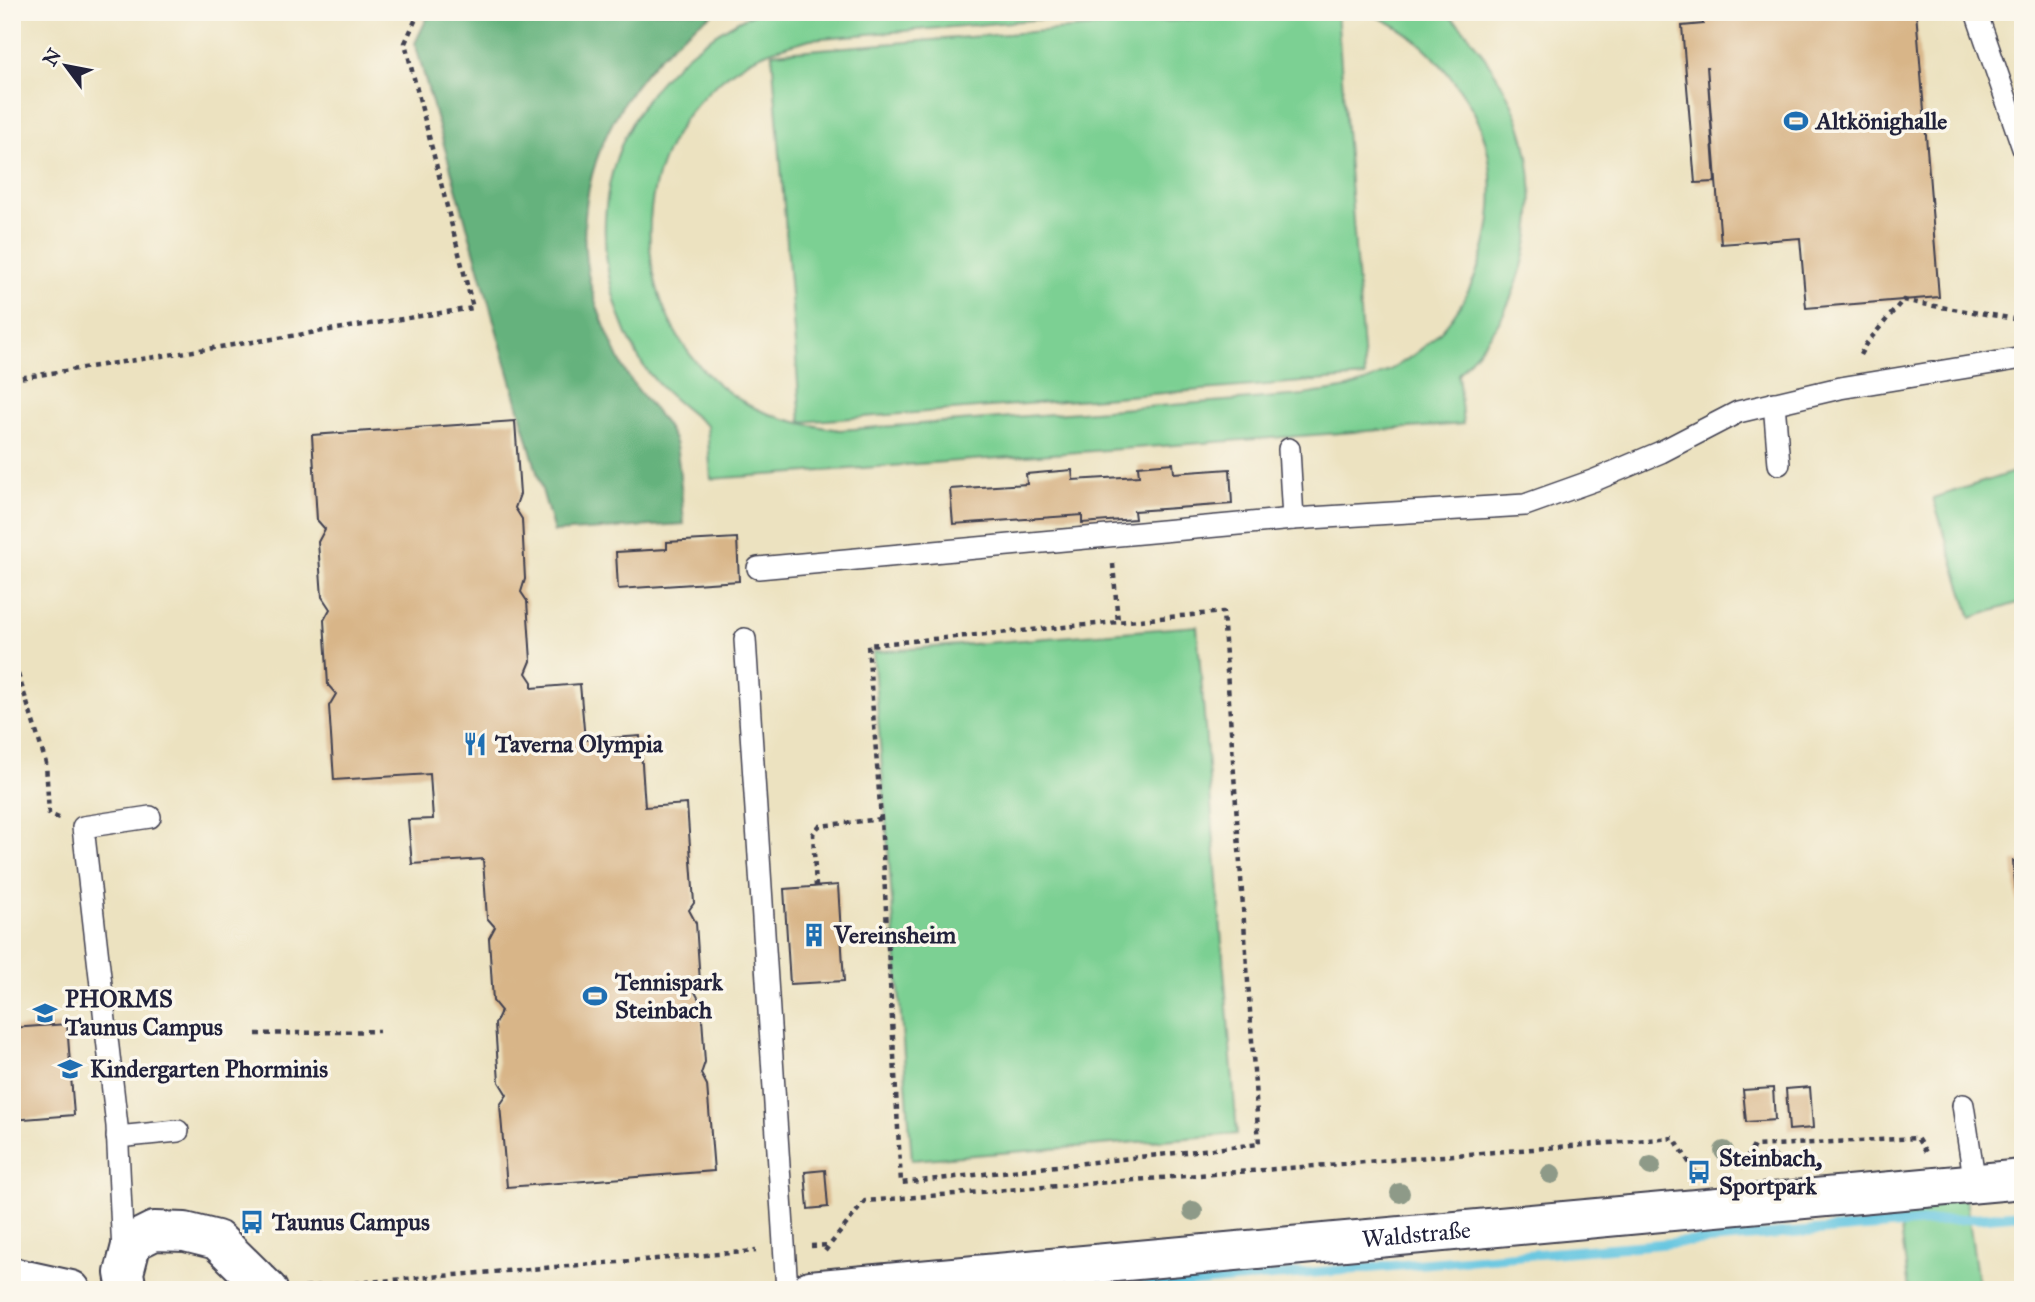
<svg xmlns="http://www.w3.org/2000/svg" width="2035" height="1302" font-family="'IM FELL Great Primer',serif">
  <rect width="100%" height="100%" fill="#fbf7ec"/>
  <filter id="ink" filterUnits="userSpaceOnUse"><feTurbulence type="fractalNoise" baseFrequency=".0143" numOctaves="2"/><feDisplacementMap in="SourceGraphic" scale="14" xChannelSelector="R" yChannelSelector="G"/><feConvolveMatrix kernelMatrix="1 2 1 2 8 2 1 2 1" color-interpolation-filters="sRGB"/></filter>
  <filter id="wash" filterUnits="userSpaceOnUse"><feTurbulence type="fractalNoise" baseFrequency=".00686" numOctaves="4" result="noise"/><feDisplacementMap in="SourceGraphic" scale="28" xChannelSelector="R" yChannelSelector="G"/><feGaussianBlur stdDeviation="1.57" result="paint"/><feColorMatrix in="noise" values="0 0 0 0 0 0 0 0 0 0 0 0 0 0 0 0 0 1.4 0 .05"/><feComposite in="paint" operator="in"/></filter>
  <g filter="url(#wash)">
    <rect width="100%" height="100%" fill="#ece2c0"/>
    <g fill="#7cd093" stroke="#4f7967" stroke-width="2">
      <path d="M759,12h368l-317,27c-15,5 -31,8 -45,14 -29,12 -56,35 -75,59 -6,6 -10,15 -14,22 -54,92 -23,219 73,271 28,15 59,20 91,25l464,-35c15,-3 32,-4 47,-8 29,-9 59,-27 82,-48 56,-52 76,-156 42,-225 -12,-23 -27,-42 -44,-60 -18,-18 -42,-34 -67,-42 22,0 55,-4 75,0 18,3 39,35 48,49 57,79 58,178 11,263 -11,18 -27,34 -40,50l5,50 -752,55 -4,-53c-25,-20 -54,-41 -70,-71 -58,-109 -38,-234 62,-309 18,-13 39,-27 60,-34z"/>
      <path d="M1278,12h59l28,365 -564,45 -29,-369z"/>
      <path d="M2023,469v132l-52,17 -38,-120z"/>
      <path d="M1197,626l40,508 -325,26 -39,-508z"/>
      <path d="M1966,1199l13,91h-70l-11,-84z"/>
    </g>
    <path fill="#65b27d" stroke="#446a5c" stroke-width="2" d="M430,12h286c-84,51 -142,148 -130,249 4,34 20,70 34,100 12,29 41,50 54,79 6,13 8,66 10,84l-130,8 -139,-489z"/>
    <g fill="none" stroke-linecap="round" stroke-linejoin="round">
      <path stroke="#62c5e0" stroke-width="10" d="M1101,1290l922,-76"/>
    </g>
    <g id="blocks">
      <g fill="#d8b588">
        <path d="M1702,12h214l23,285 -133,11 -6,-70 -79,6 -14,-178 8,116 -20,1 -13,-157 21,-2z"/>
        <path d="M515,421l5,73 -5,14 7,11 3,60 -4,13 6,9 4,60 -5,12 6,9v6l48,-4 5,56 55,-4 5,71 42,-3 7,99 -5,7 7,13 4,59 -5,10 6,11 4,59 -4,12 6,11 7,86 -207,16 -7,-82 7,-10 -8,-13 -4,-58 6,-13 -8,-10 -4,-63 6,-11 -8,-9 -4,-59 -71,5 -4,-44 25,-1 -3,-45 -96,6 -5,-74 7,-12 -8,-9 -4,-65 6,-11 -8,-12 -4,-55 7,-13 -8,-9 -5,-85z"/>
        <path d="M1173,463l1,10 56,-4 2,35 -98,7 1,8 -53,4v-8l-129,9 -3,-35 77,-5 -1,-10 46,-4 1,10 66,-4 -1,-10z"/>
        <path d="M737,538l2,43 -121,8 -2,-37 51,-3v-7z"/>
        <path d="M2023,860v85h-2l-8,-84z"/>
        <path d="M838,885l6,96 -54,3 -6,-95z"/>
        <path d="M67,1024l7,91 -62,5v-92z"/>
        <path d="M1810,1087l3,41 -24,2 -3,-41z"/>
        <path d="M1773,1088l2,32 -29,2 -3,-32z"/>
        <path d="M825,1170l3,37 -20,2 -3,-37z"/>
      </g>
    </g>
  </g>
  <g filter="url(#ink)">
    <use href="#blocks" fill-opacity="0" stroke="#403f4f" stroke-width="2"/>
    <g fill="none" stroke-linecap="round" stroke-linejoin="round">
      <g stroke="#403f4f" stroke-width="24">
        <g id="service">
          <path d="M1976,12l47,136"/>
          <path d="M1774,403l5,61"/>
          <path d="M1289,449l4,70"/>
          <path d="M758,568l535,-49 232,-14 70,-25 66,-28 77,-40 102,-24 183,-30"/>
          <path d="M745,639l42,651"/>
          <path d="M1963,1105l12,79"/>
          <path d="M117,1137l61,-6"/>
          <path d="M123,1253l-6,-127 -34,-299 67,-10"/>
        </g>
      </g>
      <g stroke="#403f4f" stroke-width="42">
        <g id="minor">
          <path d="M12,1277l59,13"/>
          <path d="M127,1290l-3,-17 8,-31 22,-11 31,1 32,8 51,50"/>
          <path id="s1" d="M810,1290l1213,-111"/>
        </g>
      </g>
      <g stroke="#403f4f" stroke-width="4.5" stroke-dasharray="5 5" stroke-linecap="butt">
        <path d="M1860,355l6,-11 37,-44c40,9 80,12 120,21"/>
        <path d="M12,379l461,-71 -68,-265 14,-31"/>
        <path d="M1113,564l5,58 -250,23 13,174 20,364 358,-39 -36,-532 -105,10"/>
        <path d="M12,655l34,108 3,51 10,4"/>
        <path d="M816,887l-3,-53 6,-8 62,-7"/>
        <path d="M256,1034l123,-3"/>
        <path d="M70,1069l13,-2"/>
        <path d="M1741,1168l13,-22 163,-8 9,14"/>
        <path d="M811,1246l19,-1"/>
        <path d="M825,1251l40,-50 809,-63 21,34"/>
        <path d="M305,1287l451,-36"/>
      </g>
      <use href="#service" stroke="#fff" stroke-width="21"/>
      <use href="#minor" stroke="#fff" stroke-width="38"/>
    </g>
    <g fill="#8e9a88">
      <circle cx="1724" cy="1151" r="10"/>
      <circle cx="1770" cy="1162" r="10"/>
      <circle cx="1651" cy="1166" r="10"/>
      <circle cx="1551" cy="1174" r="10"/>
      <circle cx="1400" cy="1193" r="10"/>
      <circle cx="1193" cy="1211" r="10"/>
    </g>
  </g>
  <defs>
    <g id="stadium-bare" transform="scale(1.89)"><path d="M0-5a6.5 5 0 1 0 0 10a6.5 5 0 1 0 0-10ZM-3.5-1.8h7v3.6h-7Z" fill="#1f6fb2" stroke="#fbf7ec" stroke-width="2.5" paint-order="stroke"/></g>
    <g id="restaurant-bare" transform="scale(1.89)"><path d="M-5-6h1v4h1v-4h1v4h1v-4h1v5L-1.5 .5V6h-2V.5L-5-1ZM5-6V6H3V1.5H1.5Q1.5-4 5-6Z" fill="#1f6fb2" stroke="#fbf7ec" stroke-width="2.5" paint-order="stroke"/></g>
    <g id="building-bare" transform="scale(1.89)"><path d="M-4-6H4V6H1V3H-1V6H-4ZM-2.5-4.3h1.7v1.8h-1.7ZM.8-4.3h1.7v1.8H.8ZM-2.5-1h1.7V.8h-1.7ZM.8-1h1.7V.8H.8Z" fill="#1f6fb2" stroke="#fbf7ec" stroke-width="2.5" paint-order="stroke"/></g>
    <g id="school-bare" transform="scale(1.89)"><path d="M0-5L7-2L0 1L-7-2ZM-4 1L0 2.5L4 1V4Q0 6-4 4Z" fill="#1f6fb2" stroke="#fbf7ec" stroke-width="2.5" paint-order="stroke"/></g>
    <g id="bus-bare" transform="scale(1.89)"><path d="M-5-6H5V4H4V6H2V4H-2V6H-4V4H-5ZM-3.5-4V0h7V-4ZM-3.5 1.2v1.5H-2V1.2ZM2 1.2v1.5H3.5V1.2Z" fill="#1f6fb2" stroke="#fbf7ec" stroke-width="2.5" paint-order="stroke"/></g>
  </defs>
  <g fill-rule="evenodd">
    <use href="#stadium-bare" x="1796" y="121"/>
    <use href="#restaurant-bare" x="475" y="744"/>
    <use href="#building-bare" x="814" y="935"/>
    <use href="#stadium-bare" x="595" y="996"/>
    <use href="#school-bare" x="45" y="1013"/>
    <use href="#school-bare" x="70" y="1069"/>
    <use href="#bus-bare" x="1699" y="1172"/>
    <use href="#bus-bare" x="252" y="1222"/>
  </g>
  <g text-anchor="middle" stroke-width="7" stroke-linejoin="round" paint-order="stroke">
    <g font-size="24" font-weight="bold" fill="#22223b" stroke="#fbf7ec" text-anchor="start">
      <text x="1816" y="129">Altkönighalle</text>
      <text x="495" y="752">Taverna Olympia</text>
      <text x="834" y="943">Vereinsheim</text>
      <text x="615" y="990">Tennispark<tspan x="615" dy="28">Steinbach</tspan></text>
      <text x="65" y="1007">PHORMS<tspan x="65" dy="28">Taunus Campus</tspan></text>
      <text x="90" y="1077">Kindergarten Phorminis</text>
      <text x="1719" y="1166">Steinbach,<tspan x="1719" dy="28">Sportpark</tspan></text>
      <text x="272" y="1230">Taunus Campus</text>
    </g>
    <g font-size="24" fill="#22223b" stroke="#fbf7ec">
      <text dy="8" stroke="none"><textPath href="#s1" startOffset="609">Waldstraße</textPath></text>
    </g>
  </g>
  <rect width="2035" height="1302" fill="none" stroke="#fbf7ec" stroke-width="42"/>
  <g transform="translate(66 66) rotate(302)" stroke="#fbf7ec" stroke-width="5" paint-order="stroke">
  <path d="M0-5L12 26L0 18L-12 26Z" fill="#22223b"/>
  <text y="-10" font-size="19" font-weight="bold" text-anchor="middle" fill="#22223b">N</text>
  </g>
</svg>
